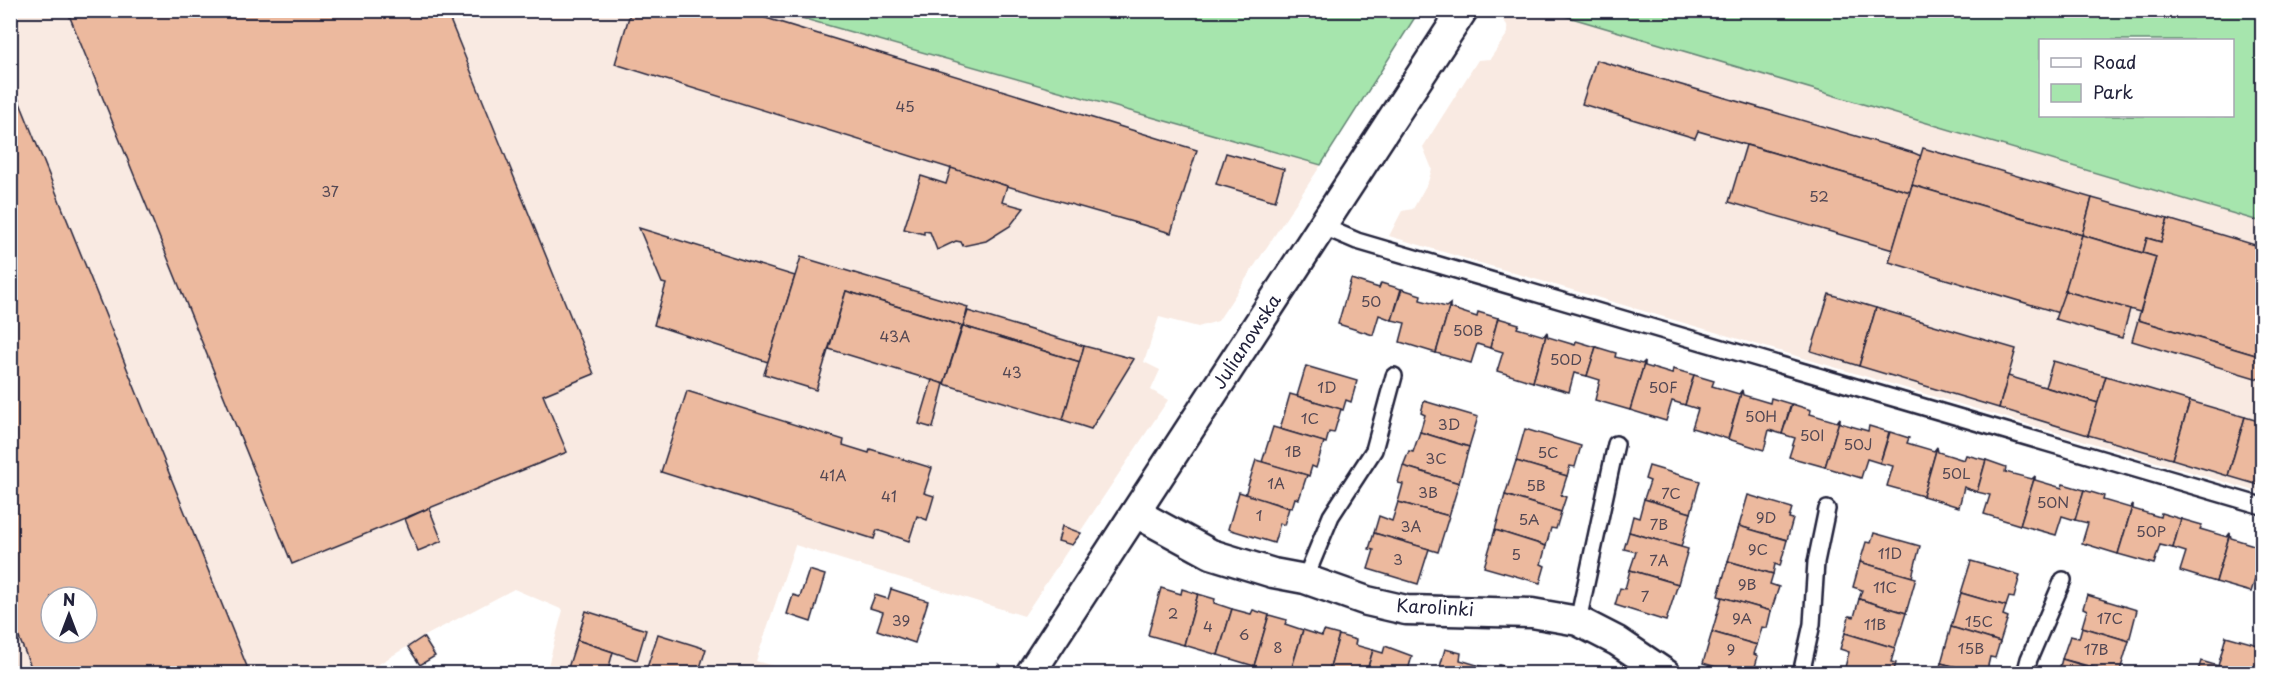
<svg xmlns="http://www.w3.org/2000/svg" width="2273" height="684" font-family="'Playpen Sans',sans-serif">
  <rect width="100%" height="100%" fill="#fff"/>
  <filter id="ink" filterUnits="userSpaceOnUse"><feTurbulence type="fractalNoise" baseFrequency=".0167" numOctaves="2"/><feDisplacementMap in="SourceGraphic" scale="12" xChannelSelector="R" yChannelSelector="G"/><feConvolveMatrix kernelMatrix="1 2 1 2 8 2 1 2 1" color-interpolation-filters="sRGB"/></filter>
  <g filter="url(#ink)">
    <g fill="#f9eae2" fill-rule="evenodd">
      <path d="M10,11h767l544,154 -103,156 -20,6 -39,-10 -15,45 16,8 -9,20 17,10 -144,216 -229,-71 -39,116 41,12h-251l17,-63 -49,-21 -91,48 -59,36h-353zM51,597h36v36h-36z"/>
      <path d="M1504,11h44l714,211v271l-873,-257 13,-25 11,-2 15,-27 4,-13 -9,-22 55,-87 12,-1 18,-26 -1,-8 -7,-9z"/>
    </g>
    <g fill="#a6e5ad" stroke="#648474" stroke-width="1.5" fill-rule="evenodd">
      <path d="M777,11h642l-98,154z"/>
      <path d="M1548,11h714v211zM2232,40v76h-192v-76z"/>
    </g>
    <g fill="#ecb99e" stroke="#22223b" stroke-width="1.5" fill-rule="evenodd">
      <path d="M67,10h379l148,364 -51,21 24,57 -275,112z"/>
      <path d="M631,10h109l457,140 -26,83 -164,-47 -392,-122z"/>
      <path d="M1596,60l318,93 7,3 -11,36 -212,-61 -3,7 -113,-34z"/>
      <path d="M10,78l240,596h-216l-24,-58zM51,597h36v36h-36z"/>
      <path d="M1746,145l164,47 -17,58 -164,-48z"/>
      <path d="M1923,148l169,50 -10,37 -170,-50z"/>
      <path d="M1226,153l58,16 -9,32 -59,-17z"/>
      <path d="M951,168l56,18 -5,16 22,6 -14,18 -24,15 -23,5 -2,-4 -5,-1 -19,9 -7,-18 -6,-1v3l-20,-5 17,-53 25,8z"/>
      <path d="M1912,185l170,50 -23,78 -170,-51z"/>
      <path d="M2092,198l76,21 -7,23 -14,-4 -4,15 -61,-18z"/>
      <path d="M2168,219l94,28v110l-124,-37 18,-63 -13,-4 4,-15 14,4z"/>
      <path d="M639,228l156,48 -27,86 -114,-37 12,-41 -4,-1z"/>
      <path d="M2082,235l74,22 -16,55 -75,-21z"/>
      <path d="M801,257l167,50 -5,19 -117,-35 -30,99 -52,-16z"/>
      <path d="M1351,279l28,9 2,-5 20,6 -9,31 -13,-5 -6,20 -35,-11z"/>
      <path d="M1402,289l19,6 -1,5 26,7 4,-3 -14,49 -36,-11 5,-19 -13,-3z"/>
      <path d="M846,291l116,35 -18,58 -115,-35z"/>
      <path d="M2065,291l65,18 -8,29 -67,-19z"/>
      <path d="M1829,294l47,14 -17,58 -48,-15z"/>
      <path d="M1450,304v4l27,9 1,-5 20,6 -8,30 -13,-4 -6,19 -35,-10z"/>
      <path d="M1876,308l140,41 -17,59 -140,-42z"/>
      <path d="M968,311l116,35 -4,16 -117,-36z"/>
      <path d="M1498,318l21,6 -2,4 27,8 3,-4 -14,50 -36,-11 6,-19 -13,-4z"/>
      <path d="M2138,320l124,37v23l-130,-39z"/>
      <path d="M963,326l117,36 -17,58 -119,-36z"/>
      <path d="M1547,332l1,5 27,8 1,-4 20,6 -9,29 -13,-3 -5,19 -36,-10z"/>
      <path d="M1084,346l50,13 -43,70 -28,-9z"/>
      <path d="M1596,347l20,6 -1,4 27,7 3,-3 -15,49 -35,-10 5,-20 -13,-4z"/>
      <path d="M1645,361v5l27,8 1,-5 21,6 -9,30 -13,-4 -6,20 -36,-11z"/>
      <path d="M2053,361l53,15 -8,27 -53,-16z"/>
      <path d="M1306,366l51,15 -6,21 -5,-2 -3,10 -46,-14z"/>
      <path d="M1694,375l20,6 -2,5 27,8 3,-4 -14,49 -36,-11 6,-19 -13,-4z"/>
      <path d="M2008,376l90,27 -10,32 -89,-27z"/>
      <path d="M2106,376l84,25 -18,58 -84,-24z"/>
      <path d="M932,380l12,4 -11,44 -14,-4z"/>
      <path d="M1742,390l1,5 27,8 1,-5 20,6 -9,30 -13,-4 -5,20 -36,-11z"/>
      <path d="M687,391l157,49 -1,5 26,8 1,-4 62,19 -8,25 10,3 -7,24 -10,-4 -8,25 -32,-11 -3,9 -213,-67z"/>
      <path d="M1290,394l51,15 -7,24 -5,-1 -3,11 -46,-14z"/>
      <path d="M1424,401l54,16 -9,30 -49,-15 5,-17 -4,-2z"/>
      <path d="M2190,401l55,16 -17,59 -56,-17z"/>
      <path d="M1792,404l19,6 -1,4 27,8 3,-4 -15,49 -36,-10 6,-19 -13,-4z"/>
      <path d="M2245,417l17,5v64l-34,-10z"/>
      <path d="M1840,418v5l28,8 1,-5 20,6 -9,31 -13,-4 -6,19 -36,-11z"/>
      <path d="M1273,427l51,15 -8,26 -4,-2 -3,10 -47,-14z"/>
      <path d="M1525,429l56,17 -6,21 -5,-1 -3,10 -51,-15z"/>
      <path d="M1420,432l49,15 -10,36 -56,-17 6,-15 4,1z"/>
      <path d="M1890,432l19,6 -2,5 27,8 3,-4 -14,49 -36,-10 6,-20 -13,-3z"/>
      <path d="M1937,447l1,5 26,8 2,-5 20,5 -9,32 -13,-5 -5,20 -36,-11z"/>
      <path d="M1256,460l51,15 -8,24 -4,-1 -3,10 -47,-13z"/>
      <path d="M1986,460l20,7 -1,5 27,7 3,-3 -15,49 -36,-11 6,-19 -13,-3z"/>
      <path d="M1516,461l51,15 -6,19 5,2 -5,15 -56,-17z"/>
      <path d="M1403,466l56,17 -10,33 -51,-14 5,-18 -5,-1z"/>
      <path d="M1649,466l51,15 -9,32 -47,-14 6,-18 -5,-2z"/>
      <path d="M2035,476v4l27,8 1,-4 21,6 -9,30 -13,-4 -6,19 -36,-10z"/>
      <path d="M2084,490l20,6 -1,4 27,8 3,-4 -15,50 -36,-11 6,-20 -13,-3z"/>
      <path d="M1239,492l50,16 -5,17 -4,-2 -6,20 -46,-14z"/>
      <path d="M1505,495l56,17 -5,17 -5,-1 -5,18 -51,-16z"/>
      <path d="M1748,495l44,13 -3,10 4,1 -6,21 -48,-14z"/>
      <path d="M1644,499l47,14 -10,34 -52,-15 4,-16 6,2z"/>
      <path d="M1398,502l51,14 -11,36 -64,-19 5,-17 13,5z"/>
      <path d="M2133,504v5l27,8 1,-4 20,6 -8,29 -13,-3 -6,19 -36,-10z"/>
      <path d="M429,508l13,33 -24,10 -13,-32z"/>
      <path d="M2181,519l21,6 -2,4 27,8 3,-4 -14,49 -36,-11 6,-19 -13,-4z"/>
      <path d="M1062,526l19,7 -9,12 -14,-4z"/>
      <path d="M1739,526l48,14 -7,26 -5,-2 -2,10 -45,-13z"/>
      <path d="M1495,530l51,16 -5,18 4,2 -5,17 -56,-16z"/>
      <path d="M1629,532l59,17 -10,35 -48,-14 6,-18 -12,-3z"/>
      <path d="M1374,533l55,16 -11,35 -50,-15 6,-19 -5,-1z"/>
      <path d="M1874,533l46,13 -8,31 -52,-15 6,-20 5,1z"/>
      <path d="M2230,533l1,5 26,8 2,-5 3,1v33l-5,-2 -6,19 -35,-10z"/>
      <path d="M1728,561l45,13 -3,10 9,3 -8,24 -53,-15z"/>
      <path d="M1971,561l49,14 -6,23 -5,-1 -3,9 -45,-13z"/>
      <path d="M1860,562l56,16 -10,35 -47,-14 3,-9 -9,-3z"/>
      <path d="M809,570l16,5 -14,47 -24,-8 6,-19 7,2z"/>
      <path d="M1630,570l48,14 -12,37 -51,-16 5,-17 5,1z"/>
      <path d="M1161,588l20,6 1,-5 16,5 -14,51 -36,-10z"/>
      <path d="M891,589l37,12 -13,42 -38,-13 6,-18 -13,-4 5,-13 13,4z"/>
      <path d="M1961,593l45,13 -3,9 5,2 -8,25 -49,-15z"/>
      <path d="M1198,594l17,5 -1,4 18,6 -14,46 -34,-10z"/>
      <path d="M2087,595l50,15 -8,31 -47,-14 5,-17 -4,-2z"/>
      <path d="M1722,597l49,14 -4,17 -5,-1 -5,18 -45,-13z"/>
      <path d="M1859,599l47,14 -11,35 -50,-15 4,-17 5,1z"/>
      <path d="M1232,609l19,5 2,-4 16,5 -15,51 -36,-11z"/>
      <path d="M586,611l60,19 -9,30 -60,-20z"/>
      <path d="M1269,615l18,5 -2,4 18,6 -13,44 -36,-8z"/>
      <path d="M1951,627l49,15 -5,16 -5,-1 -4,17 -45,-11z"/>
      <path d="M2082,627l47,14 -10,33 -57,-15 8,-23 9,2z"/>
      <path d="M1303,630l19,6 2,-5 15,4 -11,39h-38z"/>
      <path d="M1712,632l45,13 -3,9 4,2 -5,18h-15l-35,-11z"/>
      <path d="M1845,633l50,15 -4,14 5,1 -3,11h-40l-9,-3 5,-19 -9,-3z"/>
      <path d="M658,634l48,15 -8,25h-53z"/>
      <path d="M1339,635l17,5 -1,5 18,5 -7,24h-38z"/>
      <path d="M2226,636l36,10v28h-25l-19,-8z"/>
      <path d="M423,637l12,19 -15,9 -12,-18z"/>
      <path d="M577,640l36,12 -6,22h-41z"/>
      <path d="M1385,646l27,10 -5,18h-41l7,-24 10,3z"/>
      <path d="M1445,649l16,4 -1,7 17,5 -3,9h-36z"/>
      <path d="M2062,659l49,15h-53z"/>
      <path d="M2201,661l17,5 19,8h-40z"/>
      <path d="M1941,663l39,11h-42z"/>
      <path d="M1477,665l20,6 2,-6 15,4 -2,5h-38z"/>
    </g>
    <g fill="none" stroke-linecap="round" stroke-linejoin="round">
      <g stroke="#22223b" stroke-width="20">
        <g id="lane">
          <path d="M1322,226l35,15 905,265"/>
          <path d="M1305,579l26,-63 43,-66 20,-74"/>
          <path d="M1578,621l38,-177"/>
          <path d="M1801,674l11,-50 4,-62 11,-53"/>
          <path d="M2025,674l4,-15 34,-79"/>
        </g>
      </g>
      <g stroke="#22223b" stroke-width="33">
        <g id="street">
          <path d="M1136,513l75,41 62,19 32,6 62,22 39,9 126,3 46,8 39,20 49,33"/>
          <path d="M1030,674l433,-664"/>
        </g>
      </g>
      <path stroke="#22223b" stroke-width="4" stroke-dasharray="1.5 4.5" stroke-linecap="butt" d="M991,674l9,-10"/>
      <use href="#lane" stroke="#fff" stroke-width="15"/>
      <use href="#street" stroke="#fff" stroke-width="28"/>
    </g>
  </g>
  <g text-anchor="middle" stroke-width="5" stroke-linejoin="round" paint-order="stroke">
    <g font-size="15" fill="#544854">
      <text x="905" y="112">45</text>
      <text x="330" y="197">37</text>
      <text x="1819" y="202">52</text>
      <text x="1371" y="307">50</text>
      <text x="1468" y="336">50B</text>
      <text x="895" y="342">43A</text>
      <text x="1566" y="365">50D</text>
      <text x="1012" y="378">43</text>
      <text x="1327" y="393">1D</text>
      <text x="1663" y="393">50F</text>
      <text x="1761" y="422">50H</text>
      <text x="1310" y="424">1C</text>
      <text x="1449" y="430">3D</text>
      <text x="1812" y="441">50I</text>
      <text x="1858" y="450">50J</text>
      <text x="1293" y="457">1B</text>
      <text x="1548" y="458">5C</text>
      <text x="1436" y="464">3C</text>
      <text x="1956" y="479">50L</text>
      <text x="833" y="481">41A</text>
      <text x="1276" y="489">1A</text>
      <text x="1536" y="491">5B</text>
      <text x="1428" y="498">3B</text>
      <text x="1671" y="499">7C</text>
      <text x="889" y="502">41</text>
      <text x="2053" y="508">50N</text>
      <text x="1259" y="521">1</text>
      <text x="1766" y="523">9D</text>
      <text x="1529" y="525">5A</text>
      <text x="1659" y="530">7B</text>
      <text x="1411" y="532">3A</text>
      <text x="2151" y="537">50P</text>
      <text x="1758" y="555">9C</text>
      <text x="1890" y="559">11D</text>
      <text x="1516" y="560">5</text>
      <text x="1398" y="565">3</text>
      <text x="1659" y="566">7A</text>
      <text x="1747" y="590">9B</text>
      <text x="1885" y="593">11C</text>
      <text x="1645" y="602">7</text>
      <text x="1173" y="619">2</text>
      <text x="1742" y="624">9A</text>
      <text x="2110" y="624">17C</text>
      <text x="901" y="626">39</text>
      <text x="1979" y="627">15C</text>
      <text x="1875" y="630">11B</text>
      <text x="1208" y="632">4</text>
      <text x="1244" y="640">6</text>
      <text x="1278" y="653">8</text>
      <text x="1971" y="654">15B</text>
      <text x="1731" y="655">9</text>
      <text x="2096" y="655">17B</text>
    </g>
    <g font-size="18" fill="#22223b" stroke="#fff">
      <text transform="translate(1247 342) rotate(-57)" y="6">Julianowska</text>
      <text transform="translate(1435 608) rotate(3)" y="6">Karolinki</text>
    </g>
  </g>
  <rect width="2273" height="684" fill="none" stroke="#fff" stroke-width="36"/>
  <rect x="18" y="18" width="2237" height="648" fill="none" stroke="#22223b" stroke-width="2" filter="url(#ink)"/>
  <rect x="2039" y="39" width="195" height="78" fill="#ffffff" stroke="#a7a7b1" stroke-width="1.5"/>
  <rect x="2051" y="58" width="30" height="9" fill="#ffffff" stroke="#a7a7b1" stroke-width="1.5"/>
  <text x="2093" y="69" font-size="18" fill="#22223b">Road</text>
  <rect x="2051" y="84" width="30" height="18" fill="#a6e5ad" stroke="#a7a7b1" stroke-width="1.5"/>
  <text x="2093" y="99" font-size="18" fill="#22223b">Park</text>
  <g transform="translate(69 615)"><circle r="28" fill="#ffffff" stroke="#a7a7b1" stroke-width="1.5"/>
  <path d="M0-4.5L10 22L0 15L-10 22Z" fill="#22223b"/>
  <text y="-9" font-size="16" font-weight="bold" text-anchor="middle" fill="#22223b">N</text>
  </g>
</svg>
